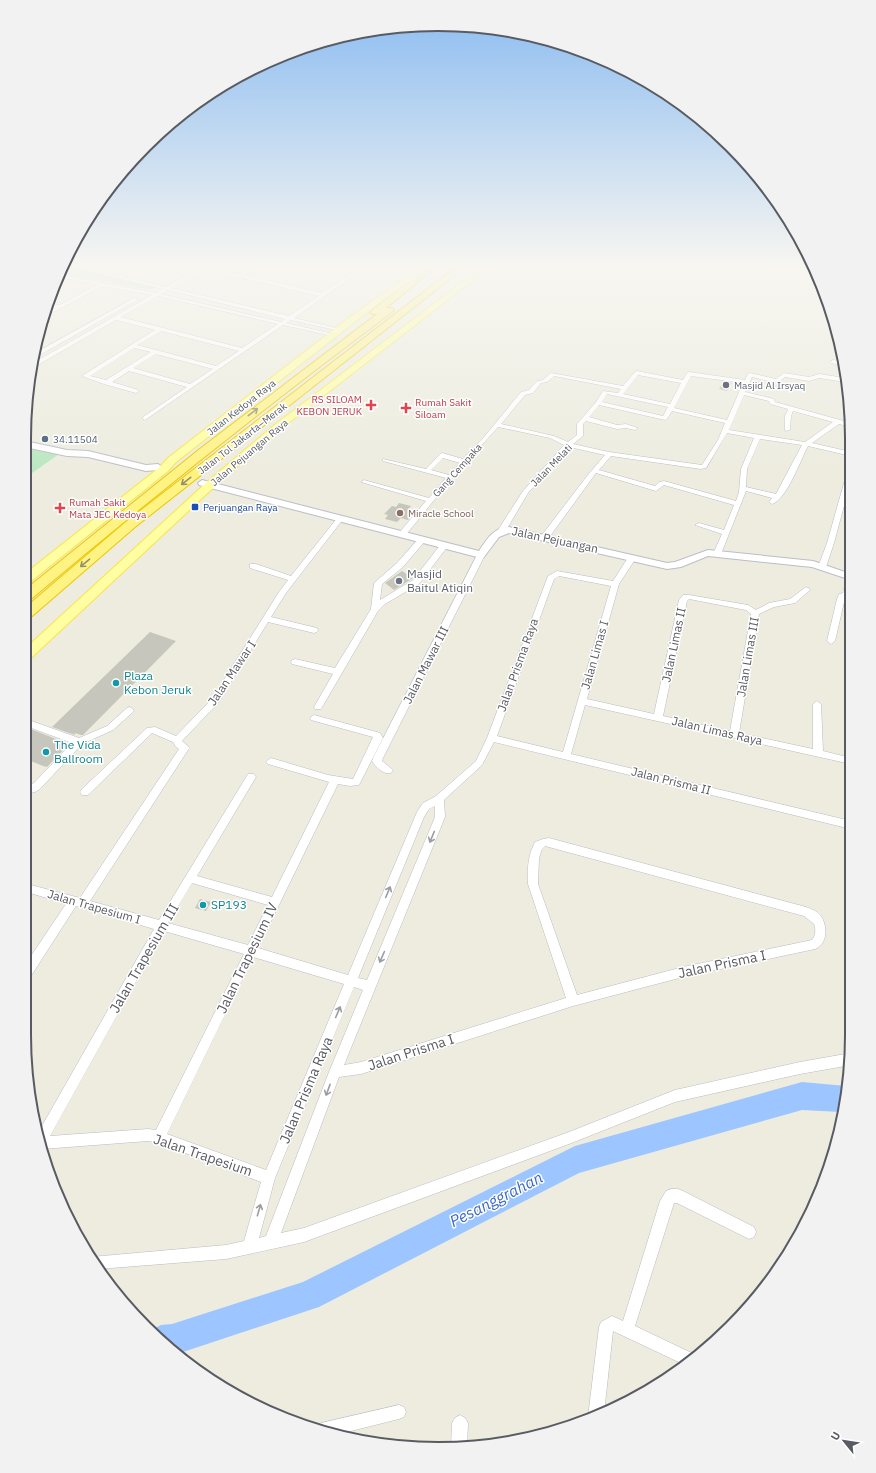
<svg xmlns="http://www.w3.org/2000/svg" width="876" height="1473" font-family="'IBM Plex Sans',sans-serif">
  <rect width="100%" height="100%" fill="#edecdf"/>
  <g fill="#b9e7c0">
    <path d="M65,267h12l81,19 -8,4 -88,-17z"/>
    <path d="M25,446l34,8 -34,24z"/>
  </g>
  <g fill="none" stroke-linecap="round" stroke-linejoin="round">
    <path fill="#9dc5ff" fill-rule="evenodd" d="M802,1082l44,4 -5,26 -39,-2 -223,63 -260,134 -142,47 -28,-23 12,-6 11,-1 131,-42 272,-136z"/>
  </g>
  <g fill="#c7c6bc">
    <path d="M723,382l9,1 -5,8 -8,-2z"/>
    <path d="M399,503l12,3 -3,4 7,2 -7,8 -7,-2 -4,4 -12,-3 3,-4 -4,-1 8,-8 4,1z"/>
    <path d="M402,571l11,7 -19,12 -9,-7z"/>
    <path d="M150,632l26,9 -93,94h-2l-6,-2v2l-23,-8z"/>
    <path d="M28,728l41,16 -22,23 -4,-1 -17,-7v-30z"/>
    <path d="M200,899l11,3 -5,9 -11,-3z"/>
  </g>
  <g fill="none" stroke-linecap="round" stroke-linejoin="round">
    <g stroke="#babcc2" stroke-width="1">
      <g id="street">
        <path d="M76,267h6l84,20 35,-20h7l31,7 11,-7h5l-11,8 78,18 39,-26h5l-72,51 46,11v2l-49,-11 -5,3 47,11v2l-50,-11 -138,95 -2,-1v-2l44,-30 -58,-16 -17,11 26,8 1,1 -3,2 -32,-9 -22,-8 73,-46 -39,-10 -82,47 1,-5 117,-67 -49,-9 -59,31v-3l11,-6 -9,-2 1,-3 13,2 37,-20 -37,-8 1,-2 95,18 6,-4 -86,-21zM204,269l115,27 -30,20 -118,-28zM167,290l118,29 -4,3 -120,-28zM158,296l120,28 -36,24 -122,-31zM161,331l78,20 -23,15 -79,-21zM134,348l17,4 -45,28 -16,-4zM156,354l57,15 -23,15 -57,-16z"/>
        <path d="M278,267h7l35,8 -2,1 -38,-8z"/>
        <path d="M134,298l5,1 -103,58 1,-5z"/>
        <path d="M833,360l8,1 1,4 -11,-2 -1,-1z"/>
        <path d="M637,371l46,9 4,-7 2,-1 56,8 3,-6 2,-1 26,6 8,-6 25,4 10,-3 26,4v4l-26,-4 -10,3 -24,-4 -8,6 -25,-6 -7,15 29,7 1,3 76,21v4l-12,-3 -27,19 39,9v4l-43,-10c-8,15 -21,53 -36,58l-3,-2 3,-4 -26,-7 -25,63 -4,2 -4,-2 9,-20 -27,-9 4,-2 25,7 10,-25 -70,-20 -8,6 -60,-18 -48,66h-6v-4l45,-59 18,-21 -36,-8 -41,46 -23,39h-6l-1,-2 25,-39 41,-46 -14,-7 -52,-11 -46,51 -47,58h-6l-1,-2 28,-33 -65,-19 3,-2 65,18 17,-20 -63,-17v-2l43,10 14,-15 2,-1 21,6 21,-22 37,-45 8,-2 8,-9 6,-1 8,-7 72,13 12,-14zM638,375l43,8 -11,21 -47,-10zM554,376l67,13 -3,4 -15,-2 -7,11 -19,22v11l-9,7 -14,-6 -53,-12 24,-29 8,-2 8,-10 6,-1zM691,376l52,7 -16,37 -53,-12zM607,394l61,13 -5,9 -61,-14zM744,395l25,6 1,3 18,5 -3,7v15l5,-1 1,-14 2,-5 40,11 -28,20 -76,-12zM599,405l66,15 2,-1 5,-8 53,12 -7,17 -16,25 -93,-13 -36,-8 10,-8v-12l3,-3 31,8 9,-1 9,2 3,-2 -12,-4 -9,1 -28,-8zM727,433l27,5 -13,31 -2,23 -3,9 -72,-20 -5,1 -4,4 -56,-16 12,-14 90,13 5,-1zM760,439l42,6 -26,49 -30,-7 1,-18zM443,458l17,5 -11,12 -18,-5z"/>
        <path d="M851,469v11l-17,63 -8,24 -1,2h-6l-1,-2 9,-24 17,-60 4,-12z"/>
        <path d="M340,516l4,2 -58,75 -15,24 46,11 1,2 -1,2 -3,1 -46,-11 -50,81 -36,38 8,7 -2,2 -98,151 69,19 89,-146h6l2,3 -59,99 75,21 57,-115 -61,-18 -2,-2 2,-2 3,-2 57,17 25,4 20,-42 -62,-17 -1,-2 4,-3 63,17 3,1 3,5 -24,47 -9,1 -12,-2 -80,164 90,27 69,-163 6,-9 13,-7 40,-35 11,-23 61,-162 9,-5 56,10 16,-25h3l4,2 -17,26 -32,115 67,15 25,-114 4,-5h6l59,10 8,5 13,-7 21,-4 16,-12 4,2 -1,2 -14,12 -21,4 -15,7 -20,119 74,16v-45l4,-3 4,3 2,47 28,7v6l-266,-59 -14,49 280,67v8l-357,-87 -12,23 -38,35 1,17 -101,248 17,-3 205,-64 -38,-114c-1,-14 0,-29 7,-42l8,-3 6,-1 257,69c5,2 11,4 14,8 8,10 8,29 -5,34l-132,28 -110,29 -212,68 -22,3 -58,156 23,-5 265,-96 106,-42 125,-28 51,-9v12l-51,9 -125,28 -106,42 -265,98 -78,17 -128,10 -7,-12 135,-12 18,-4 17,-59 -102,-39 -11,-2 -106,8 -4,-16 116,-204 -78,-23 -45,70 -4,1v-15l39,-58 -39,-12v-8l53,14 99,-149 -3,-2 -3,-5 -21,-9 -64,62h-6l-2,-3 2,-3 65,-61 8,-1 21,9 36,-37 67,-107 9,-12 -38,-12v-4h6l35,12 47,-59zM559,576l52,10 -48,166 -66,-16 57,-157zM689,599l57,11 5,4 -21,117 -67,-15 24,-115zM435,806v11l-68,163 -9,-2 66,-161 5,-8zM545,846l259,70 10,8c2,5 2,11 -2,16l-129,27 -106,28 -39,-111 1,-26 3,-9zM192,883l76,22 -20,40 -80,-22zM164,931l80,23 -88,176 -8,-1 -98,7zM253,957l91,27 -78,186 -99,-36zM354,987l9,3 -34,82 -63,164 -7,2 16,-60z"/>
        <path d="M419,538h3l4,2 -23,27 -21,17 -2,16 33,-20 28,-36h6l1,2 -29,38 -34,20 -7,7 -57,98h-6l-1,-2 19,-33 -41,-10 -1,-2 1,-2 3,-1 40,9 36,-59 3,-26 23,-20z"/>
        <path d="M478,553h6l1,2 -102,203 -1,3 11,9 -2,3c-8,2 -15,-6 -19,-12l1,-3z"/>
        <path d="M847,574h4v21l-6,3 -10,43 -4,3 -4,-3 10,-42 2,-5 4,-1z"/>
        <path d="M130,707l4,3 -1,2 -20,18 -31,14 -42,45 -5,3 -9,2v-8l8,-3 38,-40 -46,-17v-7l53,19 28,-12 20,-18z"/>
        <path d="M671,1189h7l5,2 71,36 2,5 -2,5 -5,2 -72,-36h-3l-39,123 63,30 -11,10 -74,-35 -9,82 -15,6 -1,-2 11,-90 2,-5 11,-6 11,5 37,-120 6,-10z"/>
        <path d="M399,1405l5,2 2,5 -2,5 -5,2 -64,16 -21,-6 2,-3 5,-3z"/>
        <path d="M460,1415l5,3 3,5 -1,24 -16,1 1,-25 3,-5z"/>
      </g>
    </g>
    <g stroke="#bcbec7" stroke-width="2">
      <g id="secondary">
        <path d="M25,441l42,9 21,1 58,14 12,-1 4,3 -4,3 -12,1 -58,-14 -21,-1 -42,-9z"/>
        <path d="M202,480l277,71c8,-12 14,-23 30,-24l158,36 8,-1 33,-12 105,11 38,13v6l-39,-13 -104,-11 -27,11 -14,2 -158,-36 -10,4 -15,20 -3,1 -282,-73 -1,-2z"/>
      </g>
    </g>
    <g stroke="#fae44b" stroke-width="2">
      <g id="primary">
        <path d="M420,267h8l-76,57 -176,138 -8,9 -138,111 -4,1v-10l134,-106 8,-9 178,-138z"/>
        <path d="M482,267h8l-212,164 -64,56 -183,171 -5,1v-11l180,-165 66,-56z"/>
      </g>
    </g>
    <g stroke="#ecc700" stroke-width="2">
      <g id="highway">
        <path d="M427,267h9l-50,41h6l2,2 -2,2c-123,92 -243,188 -361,287l-5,1v-11l175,-141 176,-134h-5l-2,-2z"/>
        <path d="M456,267h9l-330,260 -104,90 -5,2v-12l101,-86z"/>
      </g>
    </g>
    <use href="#street" fill="#fff" fill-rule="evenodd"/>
    <use href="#secondary" fill="#fff" fill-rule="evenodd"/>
    <use href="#primary" fill="#fffea2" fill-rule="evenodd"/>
    <use href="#highway" fill="#fff384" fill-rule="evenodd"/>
  </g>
  <defs><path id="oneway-shaft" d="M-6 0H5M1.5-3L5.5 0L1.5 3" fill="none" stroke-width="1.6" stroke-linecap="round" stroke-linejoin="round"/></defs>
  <g stroke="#92906e">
    <use href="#oneway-shaft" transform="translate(253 412) rotate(-38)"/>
    <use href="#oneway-shaft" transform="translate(186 481) rotate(142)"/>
    <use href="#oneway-shaft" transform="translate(85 563) rotate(140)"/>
  </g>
  <g stroke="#9b9da1">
    <use href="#oneway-shaft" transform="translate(432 837) rotate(112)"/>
    <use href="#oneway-shaft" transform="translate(388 892) rotate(-67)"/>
    <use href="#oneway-shaft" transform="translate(382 957) rotate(114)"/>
    <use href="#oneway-shaft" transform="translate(338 1012) rotate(-67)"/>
    <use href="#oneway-shaft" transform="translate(328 1090) rotate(110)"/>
    <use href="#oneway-shaft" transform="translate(259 1210) rotate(-74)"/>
  </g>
  <linearGradient id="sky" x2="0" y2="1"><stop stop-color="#8abbf1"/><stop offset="0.56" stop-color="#f7f6f1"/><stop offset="1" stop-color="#f7f6f1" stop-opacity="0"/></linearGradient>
  <rect width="876" height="473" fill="url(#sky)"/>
  <g fill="#6b7280" stroke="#fff" stroke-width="1.5">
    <circle cx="726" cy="385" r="4"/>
    <circle cx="399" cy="581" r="4"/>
  </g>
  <g fill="#e0444e" stroke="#fff" stroke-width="1.5">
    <path d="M369 399h4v4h4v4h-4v4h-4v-4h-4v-4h4z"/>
    <path d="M404 402h4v4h4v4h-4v4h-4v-4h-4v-4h4z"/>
    <path d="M58 502h4v4h4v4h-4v4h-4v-4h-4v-4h4z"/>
  </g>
  <circle fill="#5c6f8a" stroke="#fff" stroke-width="1.5" cx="45" cy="439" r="4"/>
  <rect fill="#1a4fb4" stroke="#fff" stroke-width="1.5" x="191" y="503" width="8" height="8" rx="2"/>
  <circle fill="#8d6e63" stroke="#fff" stroke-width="1.5" cx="400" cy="513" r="4"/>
  <g fill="#0f9aa8" stroke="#fff" stroke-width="1.5">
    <circle cx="116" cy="683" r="4"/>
    <circle cx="46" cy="752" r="4"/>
    <circle cx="203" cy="905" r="4"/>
  </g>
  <g text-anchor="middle" stroke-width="3" stroke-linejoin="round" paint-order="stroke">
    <g font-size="10" fill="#5b616d" stroke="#fff" text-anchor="start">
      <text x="734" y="389">Masjid Al Irsyaq</text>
    </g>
    <g font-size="10" fill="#be3a42" stroke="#fff" text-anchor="start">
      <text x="362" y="403" text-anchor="end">RS SILOAM<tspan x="362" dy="12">KEBON JERUK</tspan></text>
      <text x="415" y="406">Rumah Sakit<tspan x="415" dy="12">Siloam</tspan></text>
      <text x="69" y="506">Rumah Sakit<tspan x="69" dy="12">Mata JEC Kedoya</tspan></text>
    </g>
    <g font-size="10" fill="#585b62" stroke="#fff">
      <text transform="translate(241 407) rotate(-38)" y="4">Jalan Kedoya Raya</text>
      <text transform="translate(242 438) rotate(-38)" y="4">Jalan Tol Jakarta–Merak</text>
      <text transform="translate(249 452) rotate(-40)" y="4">Jalan Pejuangan Raya</text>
      <text transform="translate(551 465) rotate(-46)" y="4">Jalan Melati</text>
      <text transform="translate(457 470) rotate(-48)" y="4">Gang Cempaka</text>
    </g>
    <g font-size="10" fill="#4e5e75" stroke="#fff" text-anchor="start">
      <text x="53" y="443">34.11504</text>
    </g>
    <g font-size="10" fill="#164399" stroke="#fff" text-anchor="start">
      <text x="203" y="511">Perjuangan Raya</text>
    </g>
    <g font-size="10" fill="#785e54" stroke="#fff" text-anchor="start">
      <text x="408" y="517">Miracle School</text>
    </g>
    <g font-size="12" fill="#585b62" stroke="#fff">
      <text transform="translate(555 540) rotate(12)" y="4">Jalan Pejuangan</text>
      <text transform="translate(674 645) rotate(-78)" y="4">Jalan Limas II</text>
      <text transform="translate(595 655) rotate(-74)" y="4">Jalan Limas I</text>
      <text transform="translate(748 657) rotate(-80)" y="4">Jalan Limas III</text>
      <text transform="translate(426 665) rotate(-63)" y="4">Jalan Mawar III</text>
      <text transform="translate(518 665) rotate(-70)" y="4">Jalan Prisma Raya</text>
      <text transform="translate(232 673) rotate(-56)" y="4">Jalan Mawar I</text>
      <text transform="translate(717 731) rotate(13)" y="4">Jalan Limas Raya</text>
      <text transform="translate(671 781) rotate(14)" y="4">Jalan Prisma II</text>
      <text transform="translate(94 907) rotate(16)" y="4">Jalan Trapesium I</text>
    </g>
    <g font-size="12" fill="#5b616d" stroke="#fff" text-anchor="start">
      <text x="407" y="578">Masjid<tspan x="407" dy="14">Baitul Atiqin</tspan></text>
    </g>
    <g font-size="12" fill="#0d838f" stroke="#fff" text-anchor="start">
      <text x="124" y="680">Plaza<tspan x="124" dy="14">Kebon Jeruk</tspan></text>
      <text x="54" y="749">The Vida<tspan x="54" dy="14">Ballroom</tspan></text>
      <text x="211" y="909">SP193</text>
    </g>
    <g font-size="14" fill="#585b62" stroke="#fff">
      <text transform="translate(144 958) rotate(-60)" y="5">Jalan Trapesium III</text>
      <text transform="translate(247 958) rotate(-64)" y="5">Jalan Trapesium IV</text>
      <text transform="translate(722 964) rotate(-12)" y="5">Jalan Prisma I</text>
      <text transform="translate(411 1052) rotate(-18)" y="5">Jalan Prisma I</text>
      <text transform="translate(306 1090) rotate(-67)" y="5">Jalan Prisma Raya</text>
      <text transform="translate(203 1155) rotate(19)" y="5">Jalan Trapesium</text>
    </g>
    <g font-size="16" font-style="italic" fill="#3968c9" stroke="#fff">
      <text transform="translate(496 1199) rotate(-27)" y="6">Pesanggrahan</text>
    </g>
  </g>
  <path d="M0 0H876V1473H0ZM438 31H438A407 407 0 0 1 845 438V1035A407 407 0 0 1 438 1442H438A407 407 0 0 1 31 1035V438A407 407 0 0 1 438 31Z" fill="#f2f2f2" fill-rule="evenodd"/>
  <path fill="none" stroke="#585b62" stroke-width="2" d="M438 31H438A407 407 0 0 1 845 438V1035A407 407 0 0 1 438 1442H438A407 407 0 0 1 31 1035V438A407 407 0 0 1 438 31Z"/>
  <g transform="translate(844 1441) rotate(300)" stroke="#ffffff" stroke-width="3" paint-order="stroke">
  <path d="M0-3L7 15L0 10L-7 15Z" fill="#585b62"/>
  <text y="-6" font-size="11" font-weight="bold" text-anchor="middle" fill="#585b62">U</text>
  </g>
</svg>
